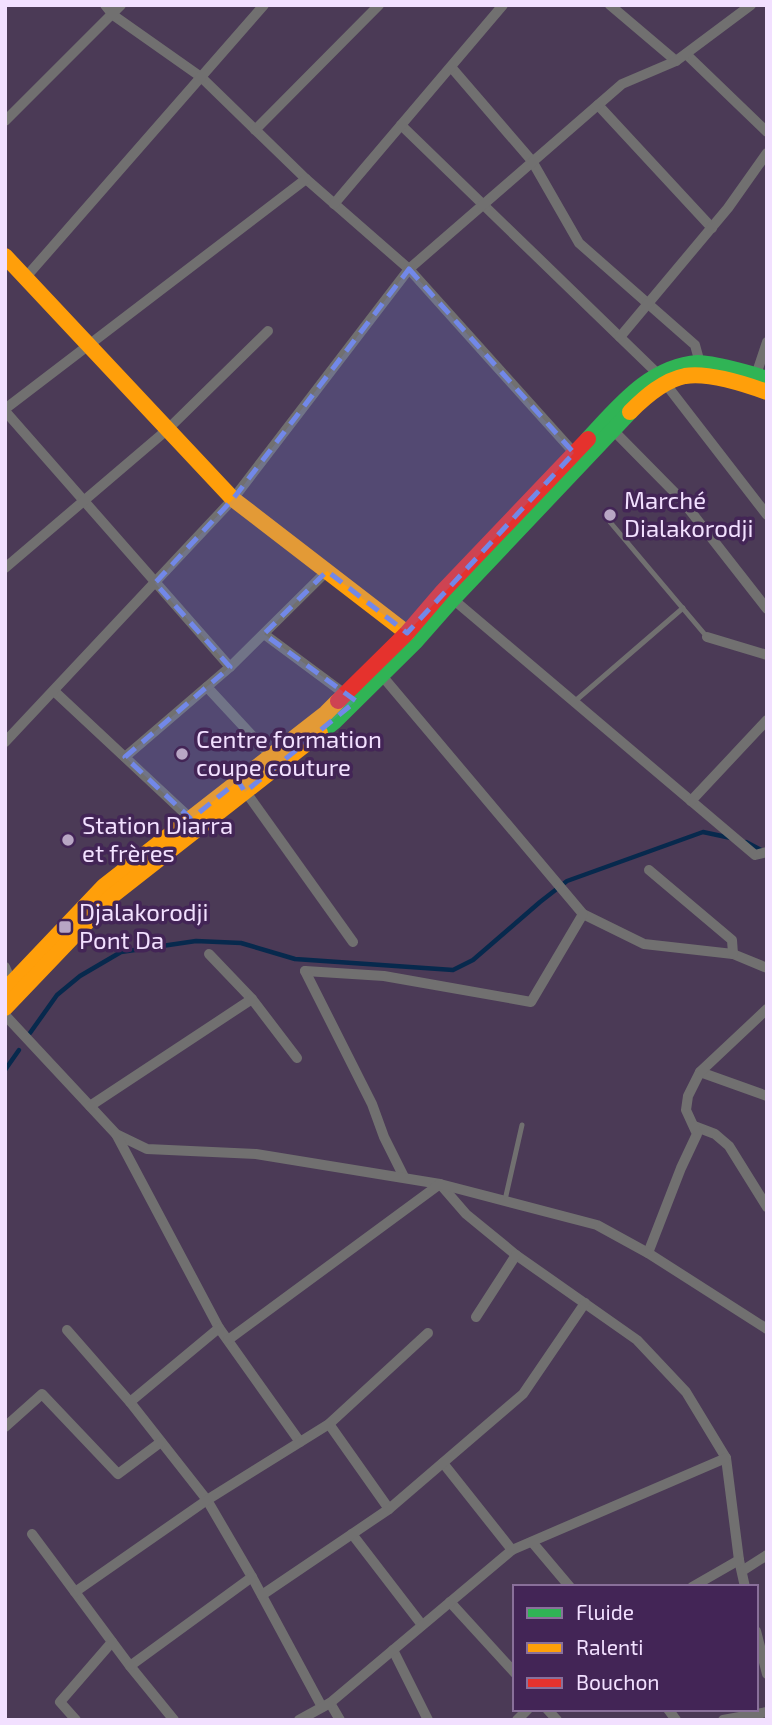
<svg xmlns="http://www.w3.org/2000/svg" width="772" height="1725" font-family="'Exo 2',sans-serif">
  <rect width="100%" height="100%" fill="#4b3a56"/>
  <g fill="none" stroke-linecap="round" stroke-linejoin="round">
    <g stroke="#07294d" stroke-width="4.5">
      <path d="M746,842l17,9"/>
      <path d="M30,1033l27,-38 23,-19 41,-24 75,-11 45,2 54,16 158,11 20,-10 67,-58 27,-21 136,-49 28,6"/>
      <path d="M5,1070l14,-20"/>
    </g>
    <g stroke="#717070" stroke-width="5">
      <path d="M610,522l97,115"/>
      <path d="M574,702l109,-94"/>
      <path d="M505,1200l17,-75"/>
    </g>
    <g stroke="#717070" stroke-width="10">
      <path d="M105,5l8,10 88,62 105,102 103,90 168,187"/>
      <path d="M610,5l66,56"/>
      <path d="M686,54l81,78"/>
      <path d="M451,67l81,94 47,82 116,102 6,22"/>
      <path d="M598,105l114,123"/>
      <path d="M5,121l116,-116"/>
      <path d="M401,125l257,249 109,141"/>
      <path d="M255,130l124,-125"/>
      <path d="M334,204l169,-199"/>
      <path d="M26,277l238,-272"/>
      <path d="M620,337l108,-129 39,-55"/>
      <path d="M756,375l11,-33"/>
      <path d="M5,409l301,-230"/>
      <path d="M5,411l225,256"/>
      <path d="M609,426l72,73 86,110"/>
      <path d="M5,568l163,-139 100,-98"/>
      <path d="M448,595l307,260 12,-3"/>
      <path d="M264,634l85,63"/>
      <path d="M707,637l60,18"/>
      <path d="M378,671l205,243 61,30 89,10 34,14"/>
      <path d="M207,687l64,69"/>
      <path d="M54,691l137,128"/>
      <path d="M5,742l228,-243 176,-230 213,-185 54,-23 75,-56"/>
      <path d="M125,757l105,-90 97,-96"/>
      <path d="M243,788l110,154"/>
      <path d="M691,801l76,-81"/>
      <path d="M649,870l83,70 1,14"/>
      <path d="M209,954l43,45 45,59"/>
      <path d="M5,967l7,16 2,3"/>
      <path d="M305,971l79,5 147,26 52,-88"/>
      <path d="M305,971l67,133 12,33 20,40"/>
      <path d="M5,1015l111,119 31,15 109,5 184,30 26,30 50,41 121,85 49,52 40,66 13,102 6,27"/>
      <path d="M700,1072l67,24"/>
      <path d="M90,1106l162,-107"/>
      <path d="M694,1126l21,8 14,12 38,61"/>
      <path d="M116,1134l103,194 81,114"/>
      <path d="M648,1253l33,-85 16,-34 -11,-24 2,-14 12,-24 67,-63"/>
      <path d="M476,1317l40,-62"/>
      <path d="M67,1330l63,72 77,98 45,77 70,130"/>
      <path d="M228,1340l212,-156 157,41 51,28 119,76"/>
      <path d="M130,1402l89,-74"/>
      <path d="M329,1424l60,85"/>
      <path d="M5,1427l37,-33 76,80 43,-32"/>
      <path d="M443,1463l69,87"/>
      <path d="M32,1534l98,132 44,54"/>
      <path d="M352,1534l70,91"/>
      <path d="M532,1542l38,45"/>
      <path d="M742,1571l25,-16"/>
      <path d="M692,1587l47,-27"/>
      <path d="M75,1592l132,-92 122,-76 99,-91"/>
      <path d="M262,1595l127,-86 134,-115 62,-91"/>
      <path d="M450,1602l65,71"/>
      <path d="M756,1631l11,43"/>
      <path d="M393,1650l35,70"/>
      <path d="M130,1666l122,-89"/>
      <path d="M330,1703l10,17"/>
      <path d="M547,1709l10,11"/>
      <path d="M668,1709l8,11"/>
      <path d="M76,1720l-16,-18 52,-60"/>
      <path d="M299,1720l31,-17 182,-153 214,-92"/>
      <path d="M517,1720l11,-11"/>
      <path d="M723,1720l44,-8"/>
    </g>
    <g stroke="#30b455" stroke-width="16">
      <path d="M588,439c30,-32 62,-73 110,-76 14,0 55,11 69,16"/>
      <path d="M320,733l14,-11 82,-81 37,-42 177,-187"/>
    </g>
    <g stroke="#ff9f0a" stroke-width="16">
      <path d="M5,256l228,243 174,134"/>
      <path d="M630,412c15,-15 34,-32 55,-36 24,-4 60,8 82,16"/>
      <path d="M5,990l99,-104 222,-173 12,-12"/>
      <path d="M5,1008l107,-112 208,-163"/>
    </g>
    <path stroke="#e5322d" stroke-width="16" d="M338,701l69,-68 36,-42 145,-152"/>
  </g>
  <path fill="#7288e8" fill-opacity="0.2" stroke="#7288e8" stroke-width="5" stroke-dasharray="14 9" stroke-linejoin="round" d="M409,269l165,184 -167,180 -80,-62 -63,63 92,67 -111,91 -7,-11 -47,38 -66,-62 105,-90 -75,-84 78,-84z"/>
  <g fill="#b8a6c4" stroke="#432556" stroke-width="2.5">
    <circle cx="610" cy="515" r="7"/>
    <circle cx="182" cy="754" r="7"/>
    <circle cx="68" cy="840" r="7"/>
    <rect x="58" y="920" width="14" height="14" rx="3.5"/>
  </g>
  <g text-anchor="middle" stroke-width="7" stroke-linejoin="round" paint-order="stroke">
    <g font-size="24" fill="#f2e0ff" stroke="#432556" text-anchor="start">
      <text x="624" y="509">Marché<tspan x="624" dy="28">Dialakorodji</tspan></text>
      <text x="196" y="748">Centre formation<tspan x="196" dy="28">coupe couture</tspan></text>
      <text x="82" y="834">Station Diarra<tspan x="82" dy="28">et frères</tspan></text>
      <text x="79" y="921">Djalakorodji<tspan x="79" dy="28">Pont Da</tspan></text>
    </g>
  </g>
  <rect width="772" height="1725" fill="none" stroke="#f2e0ff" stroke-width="14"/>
  <rect x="513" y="1585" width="245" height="126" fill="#432556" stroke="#89709a" stroke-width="2"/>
  <rect x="527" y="1608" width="35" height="10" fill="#30b455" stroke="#89709a" stroke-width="2"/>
  <text x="576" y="1620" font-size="21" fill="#f2e0ff">Fluide</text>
  <rect x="527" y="1643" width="35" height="10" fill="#ff9f0a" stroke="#89709a" stroke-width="2"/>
  <text x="576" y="1655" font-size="21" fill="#f2e0ff">Ralenti</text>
  <rect x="527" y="1678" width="35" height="10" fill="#e5322d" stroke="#89709a" stroke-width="2"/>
  <text x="576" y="1690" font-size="21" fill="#f2e0ff">Bouchon</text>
</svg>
